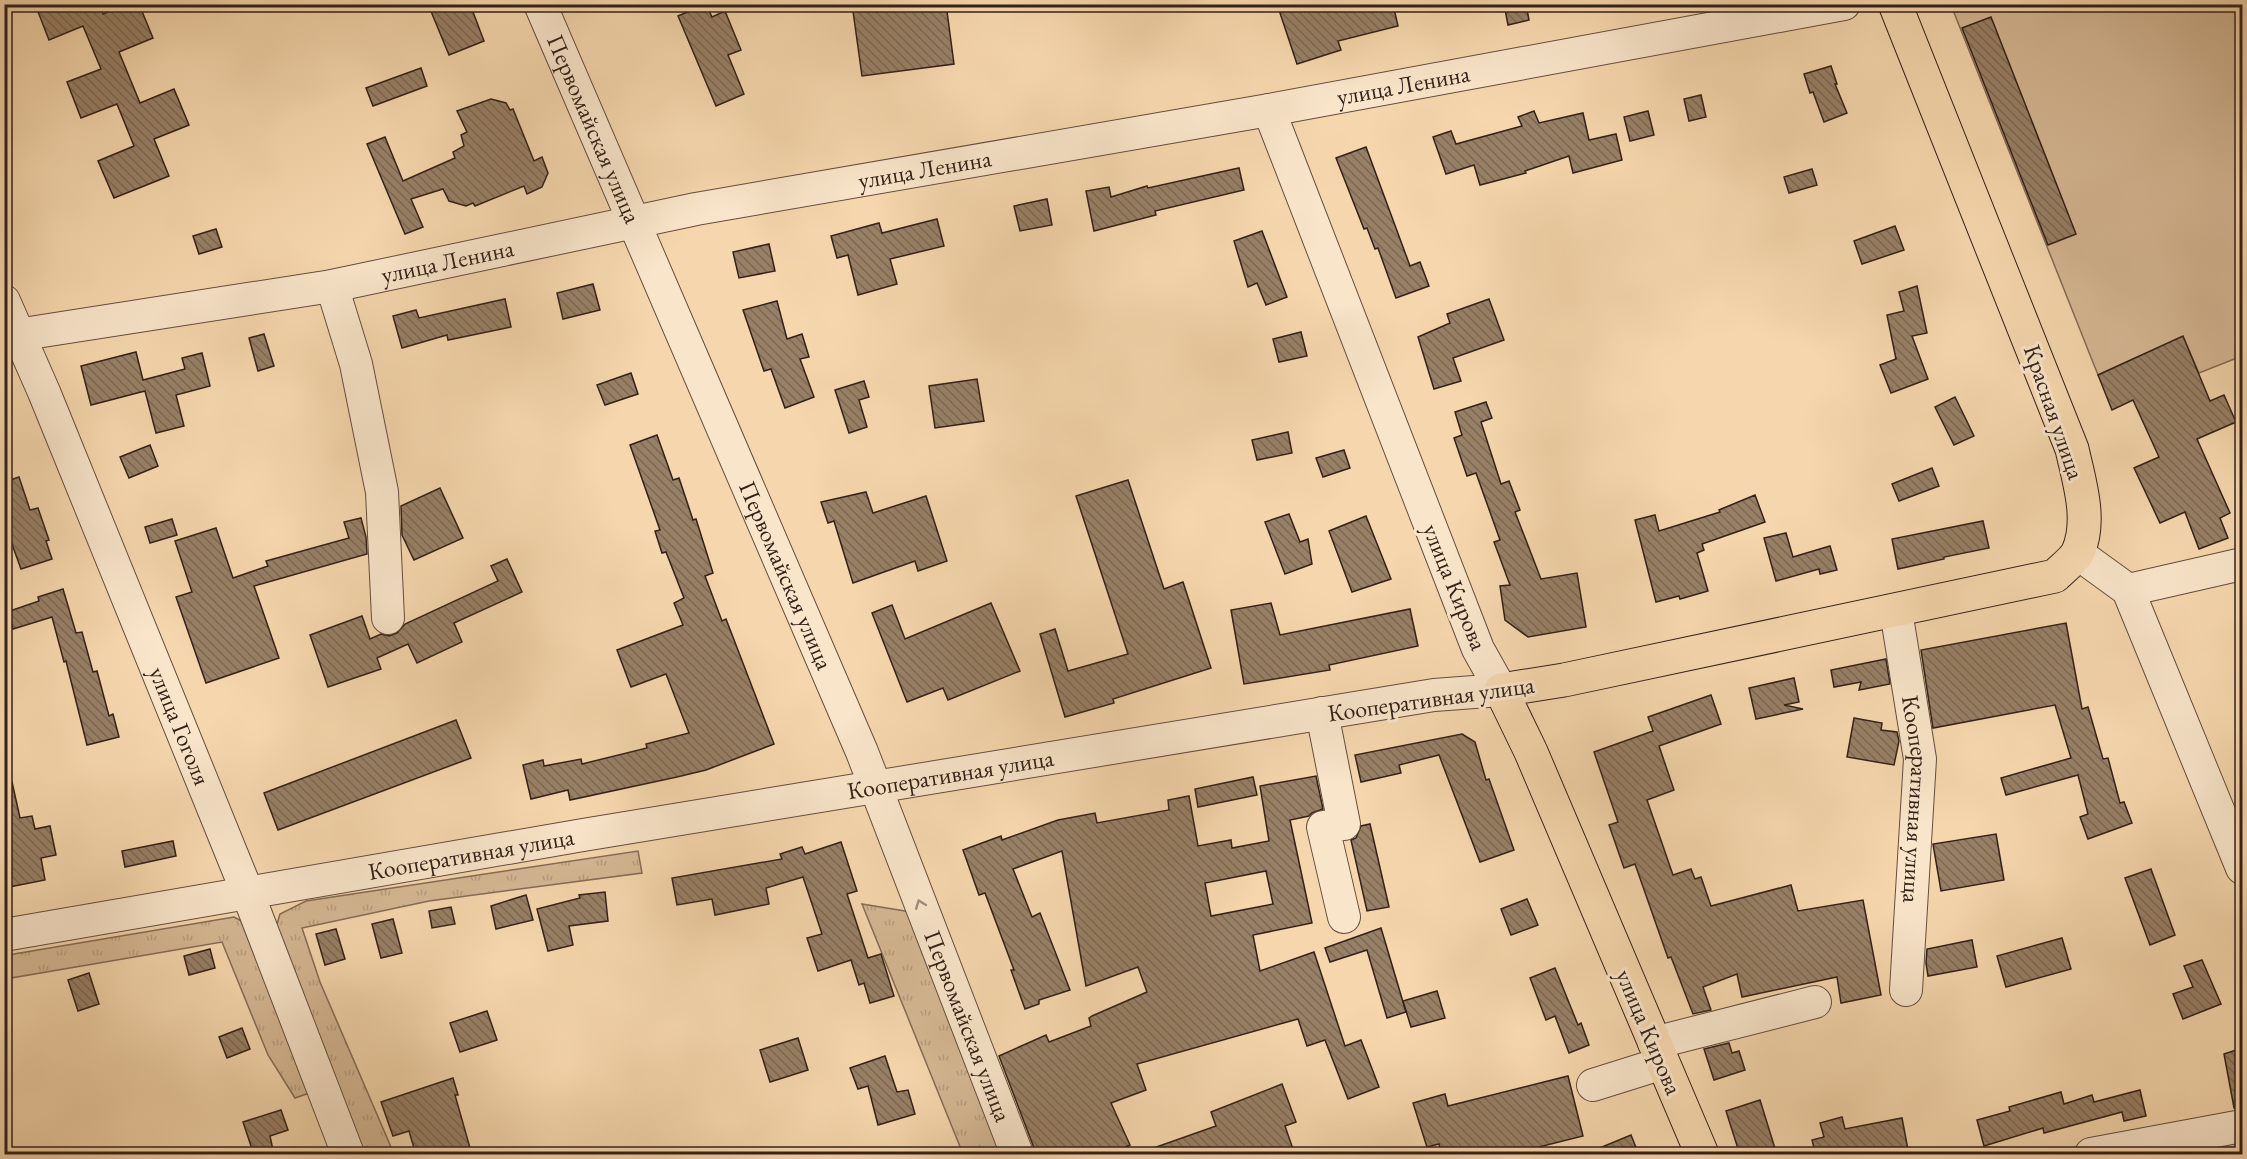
<svg xmlns="http://www.w3.org/2000/svg" width="2247" height="1159" font-family="'EB Garamond',serif">
  <defs>
    <pattern id="grass-tufts" width="24" height="20" patternUnits="userSpaceOnUse" patternTransform="scale(1.5)"><rect width="24" height="20" fill="#d5b894"/><path d="M3 7l-1-3M5 7V3M7 7l1-3M15 17l-1-3M17 17v-4M19 17l1-3" fill="none" stroke="#b79e7f"/></pattern>
    <pattern id="building-back-hatch" width="6" height="6" patternUnits="userSpaceOnUse" patternTransform="scale(1.5)"><rect width="6" height="6" fill="#988066"/><path d="M-1 5l2 2M0 0l6 6M5-1l2 2" fill="none" stroke="#7d6853"/></pattern>
  </defs>
  <rect width="100%" height="100%" fill="#f6d7ad"/>
  <filter id="stains"><feTurbulence type="fractalNoise" baseFrequency=".00333" numOctaves="4"/><feColorMatrix values="0 0 0 0 .2 0 0 0 0 .09 0 0 0 0 .02 0 0 0 .5 -.17"/></filter>
  <radialGradient id="worn" r=".72"><stop offset=".6" stop-color="#630" stop-opacity="0"/><stop offset="1" stop-color="#630" stop-opacity=".3"/></radialGradient>
  <g fill="url(#grass-tufts)" stroke="#846c56" stroke-width="1.5">
    <path d="M638,851l4,22 -213,28 -127,27 18,54 74,172h-36l-84,-220 6,-20 26,-13z"/>
    <path d="M862,904l49,8 99,242h-47z"/>
    <path d="M234,917l13,7 68,167 -20,7 -27,-43 -46,-113 -217,37v-22l3,-2z"/>
    <path d="M2242,1138v16h-87z"/>
  </g>
  <path fill="#d5b894" stroke="#846c56" stroke-width="1.5" d="M1951,5h291v351l-43,17 -16,-36 -85,38z"/>
  <g fill="url(#building-back-hatch)" stroke="#322119" stroke-width="1.5" fill-rule="evenodd">
    <path d="M35,4h64l4,10 25,-10h11l14,34 -34,14 21,51 34,-14 15,36 -35,14 15,37 -55,22 -16,-37 36,-15 -17,-42 -36,14 -14,-36 34,-13 -18,-43 -34,14z"/>
    <path d="M428,4h42l14,37 -35,14z"/>
    <path d="M706,4l6,13 13,-6 16,39 -13,5 16,39 -28,12 -38,-90z"/>
    <path d="M852,4h94l8,60 -92,12z"/>
    <path d="M1277,4h116l5,22 -60,15 3,9 -44,14z"/>
    <path d="M1504,4h22l3,16 -21,5z"/>
    <path d="M1991,17l85,217 -28,11 -86,-217z"/>
    <path d="M1831,66l6,18h-2l12,29 -23,9 -11,-30 -3,1 -6,-19z"/>
    <path d="M421,68l6,18 -54,20 -7,-18z"/>
    <path d="M1701,95l5,22 -17,4 -5,-22z"/>
    <path d="M491,99l15,4 4,7 3,-1 21,52 8,-4 6,16 -6,14 -15,7 -3,-8 -49,20 -2,-3 -7,3 -17,-5 -6,-12 -32,10 12,28 -18,7 -38,-90 18,-7 18,44 52,-23 -2,-6 11,-6 -3,-11 6,-3 -10,-21z"/>
    <path d="M1534,111l5,12 44,-10 6,27 27,-6 6,26 -49,13 -4,-17 -44,15 1,2 -46,12 -6,-20 -28,9 -13,-37 18,-6 5,13 66,-18 -4,-9z"/>
    <path d="M1648,111l6,24 -24,6 -6,-24z"/>
    <path d="M1366,147l44,119 10,-4 9,24 -33,12 -18,-50 -3,1 -8,-21 -3,1 -28,-71z"/>
    <path d="M1239,168l5,22 -89,21 1,4 -62,16 -8,-40 23,-4 2,10 36,-11 1,2z"/>
    <path d="M1812,169l5,16 -28,8 -5,-16z"/>
    <path d="M1047,199l5,26 -32,6 -6,-25z"/>
    <path d="M937,219l7,27 -54,13 7,25 -39,11 -10,-40 -11,3 -6,-22 48,-13 3,10z"/>
    <path d="M1895,226l9,24 -42,14 -8,-23z"/>
    <path d="M216,229l6,18 -23,7 -6,-18z"/>
    <path d="M1262,231l25,66 -21,8 -9,-22 -9,4 -14,-46z"/>
    <path d="M769,244l6,27 -36,7 -6,-26z"/>
    <path d="M593,284l7,26 -37,9 -6,-26z"/>
    <path d="M1917,286l10,47 -15,3 16,43 -37,14 -11,-28 16,-6 -9,-44 17,-4 -5,-19z"/>
    <path d="M505,299l6,28 -63,13 -1,-5 -45,13 -9,-32 23,-6 3,8z"/>
    <path d="M1489,299l15,41 -51,18 8,23 -27,8 -16,-52 32,-14 -3,-9z"/>
    <path d="M777,301l10,38 15,-5 7,23 -9,2 14,38 -29,11 -14,-39 -7,2 -21,-61z"/>
    <path d="M1301,332l6,24 -28,6 -6,-23z"/>
    <path d="M264,334l10,32 -16,5 -9,-33z"/>
    <path d="M2183,336l27,65 14,-6 12,27 -39,17 33,74 -10,5 8,20 -29,11 -14,-37 -25,11 -26,-55 25,-11 -26,-57 -21,10 -14,-35z"/>
    <path d="M136,352l7,28 42,-11 -3,-11 20,-5 8,33 -34,9 8,31 -28,7 -11,-42 -54,14 -10,-39z"/>
    <path d="M631,373l7,21 -33,11 -8,-20z"/>
    <path d="M977,379l7,42 -49,7 -6,-42z"/>
    <path d="M864,381l5,16 -10,3 8,27 -18,6 -14,-43z"/>
    <path d="M1955,397l19,39 -20,9 -19,-38z"/>
    <path d="M1486,402l6,16 -11,4 20,62 8,-3 11,29 -5,2 26,67 36,-6 9,54 -58,10 -23,-17 -5,-34 10,-1 -16,-43 6,-2 -24,-67 -9,3 -13,-38 8,-3 -7,-23z"/>
    <path d="M1288,432l4,21 -35,7 -5,-20z"/>
    <path d="M657,435l16,45 6,-2 14,42 3,-1 17,54 -8,3 17,45 4,-2 48,125 -68,26 -29,7 -107,23 -2,-10 -37,9 -8,-34 20,-5 1,6 37,-7 1,5 65,-16 -1,-4 43,-11 -23,-59 -35,13 -14,-37 66,-25 -9,-22 10,-5 -18,-46 -4,1 -7,-22 5,-1 -30,-85z"/>
    <path d="M150,445l8,21 -29,12 -9,-21z"/>
    <path d="M1344,450l6,18 -27,9 -7,-19z"/>
    <path d="M1932,468l7,18 -40,15 -7,-17z"/>
    <path d="M19,477l11,33 8,-2 11,32 -3,1 6,18 -31,10 -17,-47v-40z"/>
    <path d="M1128,480l36,109 19,-7 28,86 -98,31 1,4 -49,14 -25,-83 15,-5 13,42 60,-17 -52,-158z"/>
    <path d="M440,488l23,50 -49,22 -12,-25 -1,-29z"/>
    <path d="M866,492l7,21 53,-17 21,65 -29,10 -3,-10 -62,22 -19,-62 -6,2 -7,-21z"/>
    <path d="M1755,495l10,27 -63,22 2,6 -7,3 11,38 -28,8 -1,-3 -23,6 -21,-82 20,-5 4,16 61,-19 -1,-2z"/>
    <path d="M1289,514l11,28 8,-3 4,25 -27,10 -20,-52z"/>
    <path d="M1366,516l25,63 -39,13 -23,-61z"/>
    <path d="M361,518l5,19 1,17 -113,32 25,72 -73,25 -30,-86 16,-5 -17,-51 41,-13 17,50 35,-12 -2,-5 83,-23 -5,-16z"/>
    <path d="M172,519l5,16 -27,8 -5,-16z"/>
    <path d="M1983,521l6,27 -45,9v2l-46,10 -6,-30z"/>
    <path d="M1786,533l7,24 37,-11 7,24 -17,4 -1,-5 -43,12 -12,-43z"/>
    <path d="M507,559l15,33 -68,31 8,19 -45,21 -9,-19 -31,14 4,11 -53,18 -18,-52 52,-19 8,23 11,-5 8,2 8,-3 8,-9 93,-43 -7,-15z"/>
    <path d="M63,589l13,44 6,-1 11,40 4,-1 12,45 4,-2 6,23 -32,8 -21,-84 -2,1 -12,-45 -39,12 -6,-17 32,-11 -1,-4z"/>
    <path d="M991,603l29,68 -72,29 -5,-12 -36,14 -35,-89 20,-8 13,34z"/>
    <path d="M1271,603l9,32 130,-26 8,37 -89,19 1,5 -86,14 -13,-74z"/>
    <path d="M2066,623l16,86 6,-2 15,52 5,-1 12,45 4,-1 8,21 -44,16 -8,-22 8,-3 -10,-39 -72,20 -5,-17 70,-20 -16,-53 -122,23 -12,-78z"/>
    <path d="M1886,659l4,25 -31,6 2,-8 -27,5 -3,-17z"/>
    <path d="M1794,678l5,24 -15,3 19,4 -47,10 -7,-31z"/>
    <path d="M1711,695l10,29 -62,22 15,44 -27,10 26,75 18,-6 4,10 6,-2 10,29 80,-21 7,26 65,-11 18,95 -40,8 -4,-26 -95,20 -5,-23 -34,13 8,23 -18,4 -22,-57 -3,1 -33,-94 -11,4 -15,-43 9,-3 -24,-70 59,-21 -5,-14z"/>
    <path d="M1854,718l28,5 -1,7 16,2 2,9 -5,24 -47,-8z"/>
    <path d="M456,720l15,38 -193,72 -14,-37z"/>
    <path d="M1462,734l13,8 11,38 3,-1 25,71 -34,12 -41,-107 -40,10 2,8 -40,9 -6,-27z"/>
    <path d="M1316,776l7,33 -11,4 -3,3 -19,4 22,103 -59,12 7,36 54,-19 31,94 16,-6 18,47 -31,12 -23,-59 -18,6 -9,-27 -161,45 9,26 -35,13 19,42 -9,4 3,6h-89l-1,-7 -35,-92 47,-21 3,7 42,-16 -2,-8 3,-2 55,-24 -9,-25 -52,19 -24,-135 -49,18 19,48 8,-4 30,77 -31,10v4l-14,5 -14,-39h3l-29,-77 -6,2 -16,-45 38,-14 1,4 56,-20 37,-7 2,10 72,-13 -1,-10 21,-4 9,50 33,-6 1,8 37,-7 -9,-55zM1266,871l7,33 -62,12 -6,-33z"/>
    <path d="M1253,777l4,18 -59,12 -3,-18z"/>
    <path d="M12,782l8,36 12,-2 3,13 15,-3 6,29 -15,3 4,22 -41,8v-105z"/>
    <path d="M1370,824l19,83 -22,4 -16,-71 5,-2 5,-12z"/>
    <path d="M1996,834l8,46 -63,11 -8,-47z"/>
    <path d="M173,841l3,15 -51,11 -3,-16z"/>
    <path d="M841,842l16,49 -10,3 21,64 13,-4 13,42 -24,7 -6,-20 -5,2 -8,-25 -33,11 -11,-33 15,-4 -19,-57 -37,11 3,16 -54,11 -3,-16 -35,6 -5,-27 110,-19 -2,-5 22,-7 3,7z"/>
    <path d="M2151,869l24,66 -25,10 -25,-67z"/>
    <path d="M605,892l3,29 -39,5 4,19 -25,6 -11,-42 43,-11 -1,-3z"/>
    <path d="M526,895l7,25 -37,9 -5,-23z"/>
    <path d="M1527,899l11,26 -27,10 -10,-26z"/>
    <path d="M451,907l4,17 -23,4 -3,-17z"/>
    <path d="M393,919l9,34 -21,5 -9,-34z"/>
    <path d="M1381,928l25,84 -19,6 -20,-68 -37,12 -5,-14z"/>
    <path d="M336,929l9,30 -20,6 -9,-31z"/>
    <path d="M2062,938l9,31 -65,18 -9,-31z"/>
    <path d="M1972,940l5,27 -49,9 -2,-13 1,-14z"/>
    <path d="M210,949l5,19 -26,7 -5,-19z"/>
    <path d="M2202,960l19,44 -38,15 -10,-25 20,-7 -9,-21z"/>
    <path d="M1555,968l23,57 3,-2 8,22 -20,8 -14,-37 -9,4 -16,-42z"/>
    <path d="M89,973l10,31 -21,7 -10,-31z"/>
    <path d="M1437,991l8,27 -34,9 -8,-26z"/>
    <path d="M487,1011l10,29 -37,12 -10,-29z"/>
    <path d="M242,1028l8,21 -23,9 -8,-21z"/>
    <path d="M798,1038l10,32 -38,12 -10,-32z"/>
    <path d="M1729,1043l3,10 7,-2 6,19 -31,10 -10,-31z"/>
    <path d="M2242,1048v59l-8,1 -10,-54z"/>
    <path d="M885,1056l12,36 11,-2 7,24 -37,11 -10,-39 -10,3 -8,-21z"/>
    <path d="M1568,1076l15,60 -76,19h-65l-3,-11 -12,3 -14,-44 32,-9 3,12z"/>
    <path d="M453,1078l5,17h-3l17,60h-56l-7,-24 -16,5 -12,-34z"/>
    <path d="M1282,1084l14,38 -11,4 10,29h-153v-3l74,-26 -5,-14z"/>
    <path d="M2140,1090l6,26 -22,5 -2,-9 -78,21 -1,-5 -59,18 -7,-26 33,-9 -1,-4 52,-15 3,12 28,-9 2,7z"/>
    <path d="M1760,1100l17,55h-37l-14,-44z"/>
    <path d="M281,1110l7,20 -18,6 4,19h-20l-11,-33z"/>
    <path d="M1842,1117l3,12 57,-11 7,37h-93l-4,-15 12,-3 -4,-14z"/>
    <path d="M1631,1135l8,20h-54v-1z"/>
  </g>
  <g fill="none" stroke-linecap="round" stroke-linejoin="round">
    <g stroke="#634e3e" stroke-width="34">
      <g id="minor">
        <path id="s1" d="M540,4l322,748 155,402"/>
        <path d="M332,286l24,78 26,128 6,126"/>
        <path id="s2" d="M4,301l40,91 204,502 100,260"/>
        <path id="s3" d="M4,337l328,-51 364,-77 573,-99 575,-106"/>
        <path d="M2077,553l51,37 114,278"/>
        <path d="M2128,590l114,-26"/>
        <path id="s4" d="M1896,611l24,148 -14,231"/>
        <path d="M1322,713l22,111 -21,3 21,90"/>
        <path id="s5" d="M4,935l579,-100 851,-140 67,-5 -23,-41 -209,-539"/>
        <path d="M1654,1043l161,-41"/>
        <path d="M1593,1085l70,-22"/>
        <path d="M2091,1154l151,-28"/>
      </g>
    </g>
    <g stroke="#322119" stroke-width="35">
      <path id="major" d="M1702,1154l-171,-402 -30,-62 63,-10 491,-104c7,-7 19,-16 23,-24 14,-32 1,-71 -6,-103l-177,-445"/>
    </g>
    <use href="#minor" stroke="#f9e5ca" stroke-width="32"/>
    <use href="#major" stroke="#f6d7ad" stroke-width="33"/>
  </g>
  <defs><path id="oneway-chevron" d="M-2-3.5L2.5 0L-2 3.5" fill="none" stroke-width="1.6" stroke-linecap="round" stroke-linejoin="round" transform="scale(1.5)"/></defs>
  <use stroke="#9f8d7a" href="#oneway-chevron" transform="translate(920 904) rotate(-111)"/>
  <g text-anchor="middle" stroke-width="6" stroke-linejoin="round" paint-order="stroke">
    <g font-size="24" fill="#322119" stroke="#f9e5ca">
      <text dy="8" stroke="none"><textPath href="#s3" startOffset="1422">улица Ленина</textPath></text>
      <text dy="8" stroke="none"><textPath href="#s1" startOffset="136">Первомайская улица</textPath></text>
      <text dy="8" stroke="none"><textPath href="#s3" startOffset="936">улица Ленина</textPath></text>
      <text dy="8" stroke="none"><textPath href="#s3" startOffset="450">улица Ленина</textPath></text>
      <text transform="translate(2054 412) rotate(71)" y="8">Красная улица</text>
      <text dy="8" stroke="none"><textPath href="#s1" startOffset="622">Первомайская улица</textPath></text>
      <text transform="translate(1455 587) rotate(68)" y="8">улица Кирова</text>
      <text transform="translate(1431 699) rotate(-8)" y="8">Кооперативная улица</text>
      <text dy="8" stroke="none"><textPath href="#s2" startOffset="460">улица Гоголя</textPath></text>
      <text dy="8" stroke="none"><textPath href="#s5" startOffset="960">Кооперативная улица</textPath></text>
      <text dy="8" stroke="none"><textPath href="#s4" startOffset="190">Кооперативная улица</textPath></text>
      <text dy="8" stroke="none"><textPath href="#s5" startOffset="474">Кооперативная улица</textPath></text>
      <text dy="8" stroke="none"><textPath href="#s1" startOffset="1108">Первомайская улица</textPath></text>
      <text transform="translate(1649 1032) rotate(67)" y="8">улица Кирова</text>
    </g>
  </g>
  <rect width="2247" height="1159" fill="none" stroke="#f6d7ad" stroke-width="24"/>
  <rect x="6" y="6" width="2235" height="1147" fill="none" stroke="#322119" stroke-width="3"/>
  <rect x="12" y="12" width="2223" height="1135" fill="none" stroke="#322119" stroke-width="1.5"/>
  <rect width="100%" height="100%" filter="url(#stains)"/>
  <rect width="100%" height="100%" fill="url(#worn)"/>
</svg>
